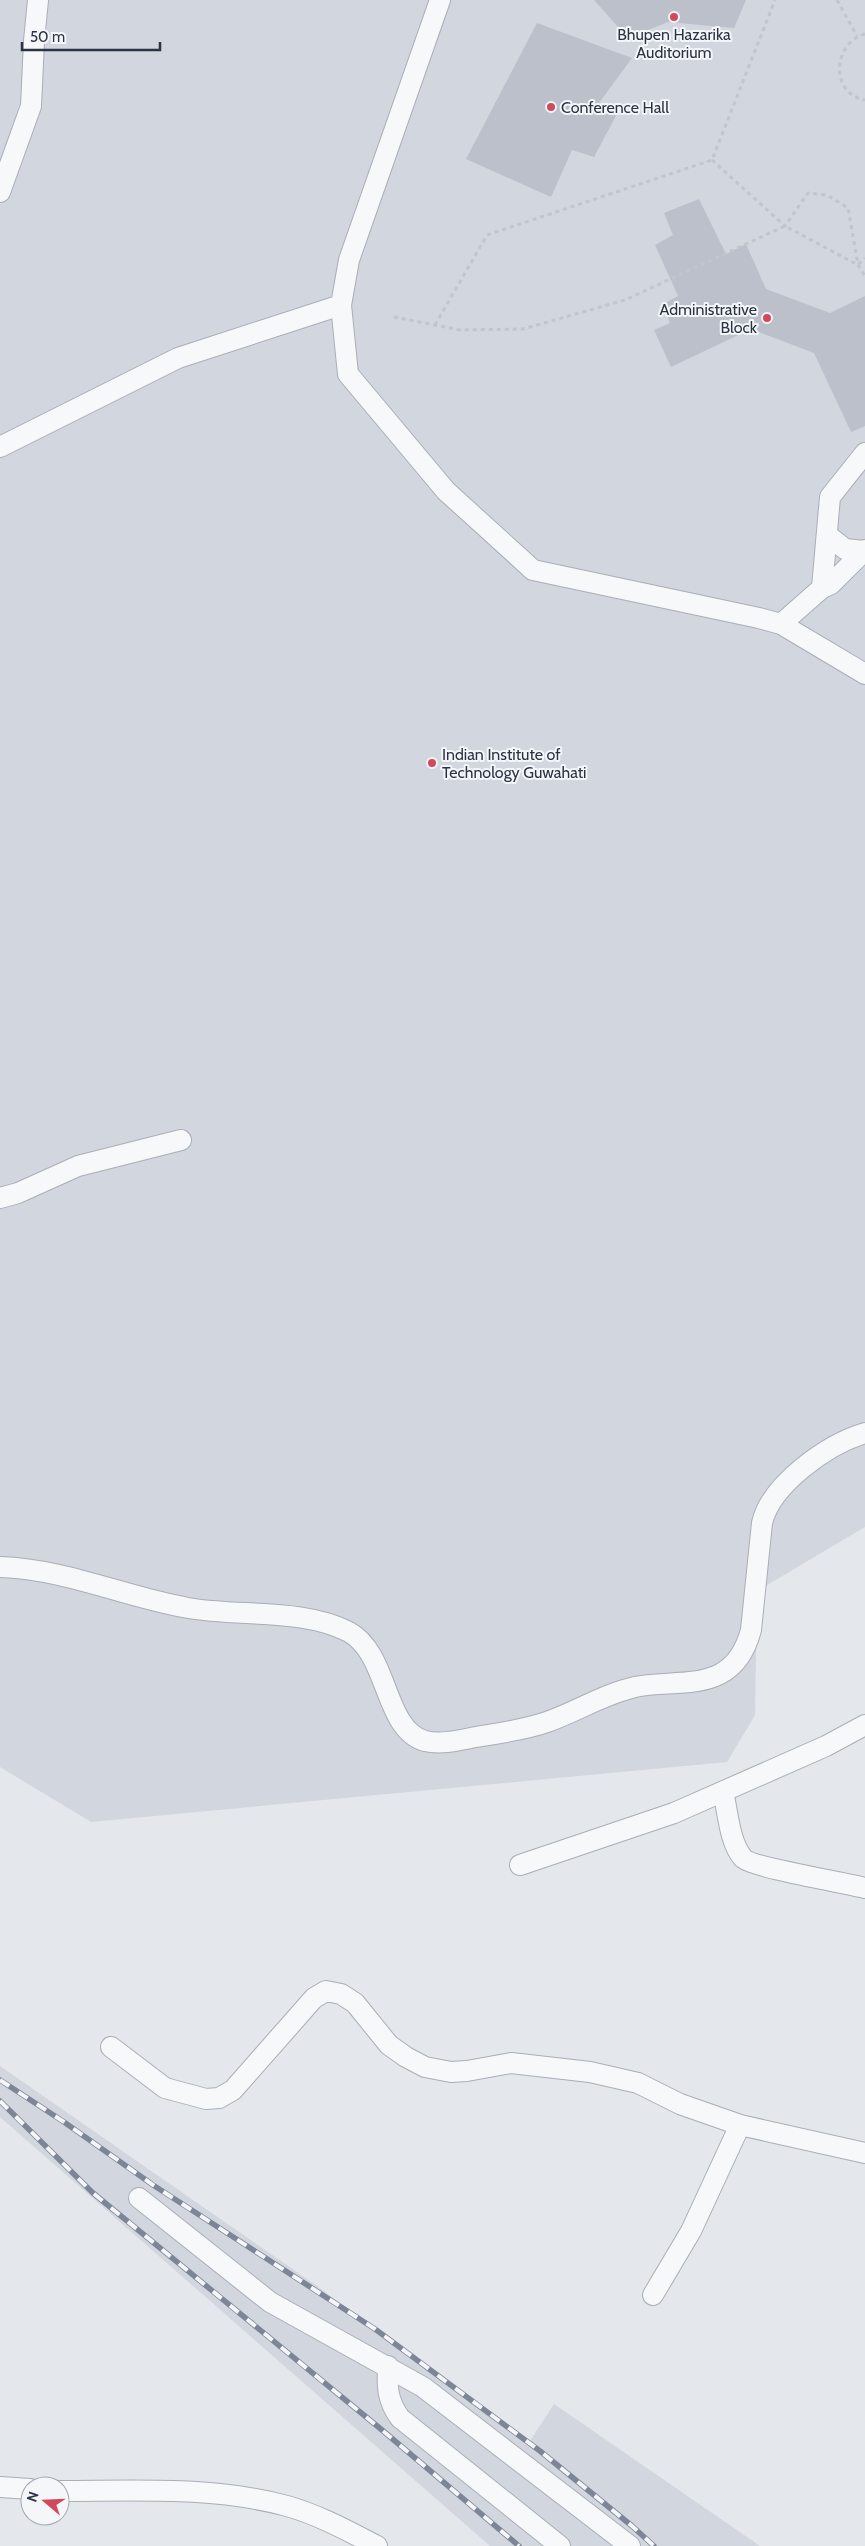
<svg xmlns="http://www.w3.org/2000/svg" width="865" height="2546" font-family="Cabin,sans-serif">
  <rect width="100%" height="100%" fill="#e4e7ec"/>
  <g fill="#d2d6de">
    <path d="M0,0h865v1527l-108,64 -2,124 -28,47 -636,60 -91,-55z"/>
    <path d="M0,2066l317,220 211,158 26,-40 206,142h-270l-490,-429z"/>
  </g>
  <g fill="#bbc0ca">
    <path d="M594,0h152l-12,28 -66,-6 -40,16z"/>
    <path d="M537,23l95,35 -33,45 19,9 -24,45 -22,-7 -21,47 -85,-38z"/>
    <path d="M699,199l27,55 20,-10 20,45 64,24 35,-17v130l-14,6 -37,-79 -63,-24 -80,38 -17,-37 16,-7 -7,-19 15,-8 -23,-51 18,-10 -9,-22z"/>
  </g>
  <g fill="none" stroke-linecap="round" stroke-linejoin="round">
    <g stroke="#a9aeb7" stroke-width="22">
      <g id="minor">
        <path d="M0,192l31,-86 3,-65 4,-41"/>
        <path d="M341,305l7,69 98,117 87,79 226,48 22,6 84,50"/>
        <path d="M0,447l178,-89 163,-53 8,-45 91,-260"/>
        <path d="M827,535l18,14 20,2"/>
        <path d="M822,588l9,-4 34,-34"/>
        <path d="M781,624l41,-36 8,-91 35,-44"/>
        <path d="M0,1198l18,-5 60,-27 103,-26"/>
        <path d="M0,1567c65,2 125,30 188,41 51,9 115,0 161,24 40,22 35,98 76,109 17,4 35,-1 51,-4 24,-4 48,-7 71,-15 31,-11 57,-28 88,-35 26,-6 60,0 85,-13 17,-9 26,-25 31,-44l11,-107c9,-39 66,-79 103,-90"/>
        <path d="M723,1792c5,19 6,50 20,66 8,9 103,25 122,30"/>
        <path d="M520,1865l154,-52 152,-67 39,-21"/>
        <path d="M111,2047l54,41 41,11 13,-1 14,-8 81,-92 12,-7 15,3 14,9 34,42 17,12 19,10 26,5 16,-1 44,-8 79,9 48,11 42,21 60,21 125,28"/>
        <path d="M139,2198l131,104 153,85 207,159"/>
        <path d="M653,2295l38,-64 49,-106"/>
        <path d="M388,2366c-1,21 -1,34 12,52l160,128"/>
        <path d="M0,2487l30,2"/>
        <path d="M60,2491c75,0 153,-5 227,15 32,9 61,25 90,40"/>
      </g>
    </g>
    <g stroke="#c2c5cb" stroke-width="3" stroke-dasharray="4 4" stroke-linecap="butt">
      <path d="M837,0l20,36"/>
      <path d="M865,34c-32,9 -36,59 0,66"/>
      <path d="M712,160l73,66 23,-33 19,2 21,13 10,57 7,11"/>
      <path d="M394,317l66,13 63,-1 102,-29 160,-74 73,39 7,-7"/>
      <path d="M435,325l52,-90 225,-75 63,-160"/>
    </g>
    <use href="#minor" stroke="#f7f8fa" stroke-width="20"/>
    <g stroke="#7d8696" stroke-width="5.5">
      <g id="rail">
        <path d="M0,2080l64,42 89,63 222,144 165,122 92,75 22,20"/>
        <path d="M0,2101l93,92 289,237 137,116"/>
      </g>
    </g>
    <use href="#rail" stroke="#f4f6f9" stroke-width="4" stroke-dasharray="11" stroke-linecap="butt"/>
  </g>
  <g fill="#d1495b" stroke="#f4f6f9" stroke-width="2">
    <circle cx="674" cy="17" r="5"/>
    <circle cx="551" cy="107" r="5"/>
    <circle cx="767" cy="318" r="5"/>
    <circle cx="432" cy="763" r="5"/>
  </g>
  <g text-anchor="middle" stroke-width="4" stroke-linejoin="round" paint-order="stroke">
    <g font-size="16" fill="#2b3445" stroke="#f4f6f9" text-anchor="start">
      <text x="674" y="40" text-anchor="middle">Bhupen Hazarika<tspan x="674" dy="18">Auditorium</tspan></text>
      <text x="561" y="113">Conference Hall</text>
      <text x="757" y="315" text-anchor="end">Administrative<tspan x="757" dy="18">Block</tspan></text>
      <text x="442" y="760">Indian Institute of<tspan x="442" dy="18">Technology Guwahati</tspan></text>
    </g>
  </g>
  <g transform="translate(45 2501) rotate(289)"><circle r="24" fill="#f4f6f9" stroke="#a4a8b1"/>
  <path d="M0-4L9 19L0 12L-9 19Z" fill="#d1495b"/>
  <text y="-8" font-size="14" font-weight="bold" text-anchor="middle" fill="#2b3445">N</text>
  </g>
  <path d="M22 42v8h138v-8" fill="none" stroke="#2b3445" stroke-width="2.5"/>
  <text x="30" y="42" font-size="15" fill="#2b3445" stroke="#f4f6f9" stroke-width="4" paint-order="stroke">50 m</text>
</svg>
